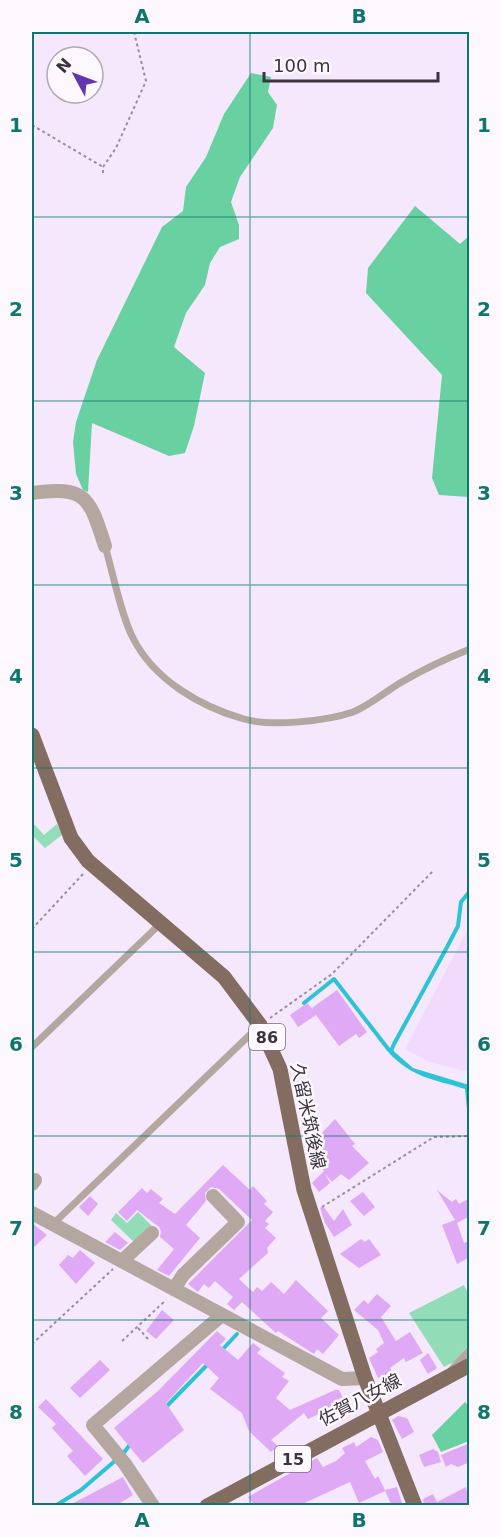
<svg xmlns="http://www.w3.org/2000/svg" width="501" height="1537" font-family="'DejaVu Sans','Noto Sans JP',sans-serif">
  <rect width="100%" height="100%" fill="#f5e7fc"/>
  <path fill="#f1dafb" d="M469,927v145l-39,-10 -25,-13z"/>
  <g fill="#92ddb7">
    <path d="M32,822l12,13 13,-11 5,11 -17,13 -13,-13z"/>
    <path d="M138,1212l15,15 -19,15 -23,-22 5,-7 11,10z"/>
    <path d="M464,1285l5,11v48l-15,18 -10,5 -35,-54z"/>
  </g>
  <g fill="#69d1a1">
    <path d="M251,73l20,4 -3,15 9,13 -4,23 -33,49 -9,25 8,23v14l-19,8 -10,16 -5,22 -19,28 -12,34 31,26 -11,53 -9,27 -16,3 -77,-33 -4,69 -5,-2 -7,-16 -3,-32 3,-20 21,-62 65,-133 21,-16 3,-24 20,-30 18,-43z"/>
    <path d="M415,206l45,38 9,-8v261l-30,-2 -7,-17 10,-103 -76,-82 2,-25z"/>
    <path d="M465,1402l4,5v34l-28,11 -9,-17z"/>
  </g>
  <path fill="#2cc3d6" d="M390,1048l23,20 56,17v44l-4,-40c-32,-10 -52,-11 -76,-36z"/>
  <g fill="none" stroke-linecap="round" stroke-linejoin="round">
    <g stroke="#2cc3d6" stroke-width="4">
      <path d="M304,1003l30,-24 55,71"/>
      <path d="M393,1053l-2,-2 3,-7 52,-95 12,-23 3,-24 9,-11"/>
      <path d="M221,1351l16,-17"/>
      <path d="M164,1409l45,-46"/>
      <path d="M122,1455l10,-13"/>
      <path d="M55,1506l26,-16 35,-30"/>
    </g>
  </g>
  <g fill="#dfa9f6">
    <path d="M337,990l30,42 -8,6 -3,-4 -17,12 -23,-31 -18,12 -8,-12 17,-12 8,9 -3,-4z"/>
    <path d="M335,1119l20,25 -3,2 17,17 -20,17 -8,-6 -9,8 -7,-8 5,9 -11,9 -7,-9 12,-12 -18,-22 17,-13 -2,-2z"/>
    <path d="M223,1165l27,25 3,-4 14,15 -3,3 9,8 -8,9 4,3 -4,4 11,10 -9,10 1,5 -29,26 14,13 4,-5 5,4 9,-9 13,12 12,-14 32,31 -7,7 18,17 -16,19 -6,-5 -3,5 -36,-23 -2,2 -34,-31 -8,8 -7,-6 6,-7 -18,-16 -6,7 -5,-4 -6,8 -10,-8 64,-64 -33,-31 -8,-2 -6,6 1,8 -20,24 14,13 -31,38 -12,-6 17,-21 -14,-12 1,-6 -2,-4 -22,-17 -10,11 -9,-9 24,-24 5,5 4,-4 12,10 -4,4 16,11z"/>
    <path d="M437,1190l15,12 4,-3 3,5 11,-6v18l-13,7 7,20 6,-3v17l-13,7 -15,-39 13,-5z"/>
    <path d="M363,1192l12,15 -11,9 -14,-15z"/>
    <path d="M90,1196l8,8 -10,12 -9,-9z"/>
    <path d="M323,1206l11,15 9,-12 9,16 -18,12 -9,-14 -5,-15z"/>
    <path d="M32,1223l15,12 -15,14z"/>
    <path d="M115,1232l13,11 -8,7 -15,-8z"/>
    <path d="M361,1239l4,3 4,-3 12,16 -22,13 -19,-14z"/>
    <path d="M80,1250l15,13 -19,21 -17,-19 9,-10 5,3z"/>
    <path d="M377,1294l14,12 -10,11 15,24 14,-9 13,21 -17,9 -2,-4 -14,10 2,4 -14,6 -9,-20 9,-6 -2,-3 8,-6 -6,-13 -24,-20 10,-10 4,4z"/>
    <path d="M162,1310l12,10 -18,19 -10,-8z"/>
    <path d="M217,1331l9,8 -6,6 18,15 15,-17 8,6 -4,4 28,20 -3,4 7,4 -13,17 14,12 45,-20h4l6,12 -37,17 -4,-6 -33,27 7,6 -7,6 -22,-21 -7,-18 -32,-24 9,-11 -16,-15 -37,40 18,27 -41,33 -29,-35 44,-37z"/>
    <path d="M428,1353l9,15 -9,6 -8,-14z"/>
    <path d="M100,1360l10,10 -30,28 -10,-10z"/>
    <path d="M46,1399l57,60 -18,17 -18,-20 6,-5 -21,-23 4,-4 -18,-17z"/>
    <path d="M398,1416l9,2 7,14 -12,7 -10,-19z"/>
    <path d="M371,1437l7,3 5,12 -18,9 10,18 3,-3 7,14 12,-3 5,16 -10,3 -7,-15 -26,12 -9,-21 -52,24h-43l-7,-9 69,-39 6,9 13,-6 9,-8 -3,-5 12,-6 2,5z"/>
    <path d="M470,1443v19l-12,5 -7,-3 -5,3 -5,-12z"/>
    <path d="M433,1449l5,3 3,10 -17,5 -5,-12z"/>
    <path d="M123,1477l10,18 -18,11h-47z"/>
    <path d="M466,1487l4,19h-46l-1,-7 10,-5 4,8z"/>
  </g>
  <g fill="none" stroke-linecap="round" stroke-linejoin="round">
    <g stroke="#9a8f9f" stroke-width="2" stroke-dasharray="3 3" stroke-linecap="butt">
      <path d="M32,125l71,42"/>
      <path d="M103,173v-6l13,-19 30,-67 -12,-49"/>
      <path d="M32,929l51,-55"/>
      <path d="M270,1018l62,-44 102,-104"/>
      <path d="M322,1207l112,-70 36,-1"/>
      <path d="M138,1328l10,11"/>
      <path d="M122,1341l44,-41"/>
      <path d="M32,1344l81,-75"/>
    </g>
    <g stroke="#b4a7a0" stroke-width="7">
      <path d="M105,546c8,27 16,69 28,92 21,42 68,69 111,81 27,8 83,2 109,-7 16,-6 32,-20 47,-29 22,-13 45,-24 70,-34"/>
      <path d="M32,1047l129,-124"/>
      <path d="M53,1224l207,-199"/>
      <path d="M451,1370l19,-21"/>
    </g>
    <g stroke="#b4a7a0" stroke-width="14">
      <path d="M32,493c54,-7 57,3 73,53"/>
      <path d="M32,1184l3,-4"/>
      <path d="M32,1213l310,166 23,-1"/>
      <path d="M122,1261l30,-28"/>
      <path d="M174,1289l9,-14 55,-53 -25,-26"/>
      <path d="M153,1506l-28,-42 -32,-39 129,-110"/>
    </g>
    <g stroke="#836d61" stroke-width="15">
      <path d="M32,735l39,103 17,23 136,116 36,48 20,44 24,121 61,188 50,128"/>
      <path d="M207,1506l263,-141"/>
    </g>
  </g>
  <path fill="none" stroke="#0f766e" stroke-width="1.5" stroke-opacity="0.55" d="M250,32v1474M32,217h438M32,401h438M32,585h438M32,768h438M32,952h438M32,1136h438M32,1320h438"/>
  <g text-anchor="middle" stroke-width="5" stroke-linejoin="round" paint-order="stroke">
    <g fill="#fcf8fe" stroke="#756f78" stroke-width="1.5">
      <rect x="249" y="1024" width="36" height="26" rx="4.5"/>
      <rect x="275" y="1446" width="36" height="26" rx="4.5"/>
    </g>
    <g font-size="16" font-weight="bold" fill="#3b343e">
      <text x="267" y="1043">86</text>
      <text x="293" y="1465">15</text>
    </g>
    <g font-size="18" fill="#3b343e" stroke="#fcf8fe">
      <text transform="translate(308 1116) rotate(78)" y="6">久留米筑後線</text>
      <text transform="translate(360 1400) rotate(-28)" y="6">佐賀八女線</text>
    </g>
  </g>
  <rect width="501" height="1537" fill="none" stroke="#fcf8fe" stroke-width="66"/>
  <g transform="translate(75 75) rotate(311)"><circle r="28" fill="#fcf8fe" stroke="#afaab1" stroke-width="1.5"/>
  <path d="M0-4.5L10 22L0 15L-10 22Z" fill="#6236ae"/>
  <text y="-9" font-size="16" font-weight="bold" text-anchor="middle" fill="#3b343e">N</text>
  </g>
  <path d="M264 72v9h174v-9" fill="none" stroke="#3b343e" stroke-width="3"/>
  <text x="273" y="72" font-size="18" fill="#3b343e" stroke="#fcf8fe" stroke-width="4.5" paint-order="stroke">100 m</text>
  <rect x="33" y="33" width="435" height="1471" fill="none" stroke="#0f766e" stroke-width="2"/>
  <g font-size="20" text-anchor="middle" font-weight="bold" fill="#0f766e">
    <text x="142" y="23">A</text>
    <text x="359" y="23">B</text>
    <text x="16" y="132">1</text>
    <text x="484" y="132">1</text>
    <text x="16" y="316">2</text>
    <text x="484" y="316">2</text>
    <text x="16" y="500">3</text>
    <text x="484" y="500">3</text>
    <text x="16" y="683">4</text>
    <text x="484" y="683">4</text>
    <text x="16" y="867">5</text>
    <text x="484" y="867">5</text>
    <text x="16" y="1051">6</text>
    <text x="484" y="1051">6</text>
    <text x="16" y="1235">7</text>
    <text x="484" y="1235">7</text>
    <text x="16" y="1419">8</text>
    <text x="484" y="1419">8</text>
    <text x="142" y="1527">A</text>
    <text x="359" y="1527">B</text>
  </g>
</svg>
